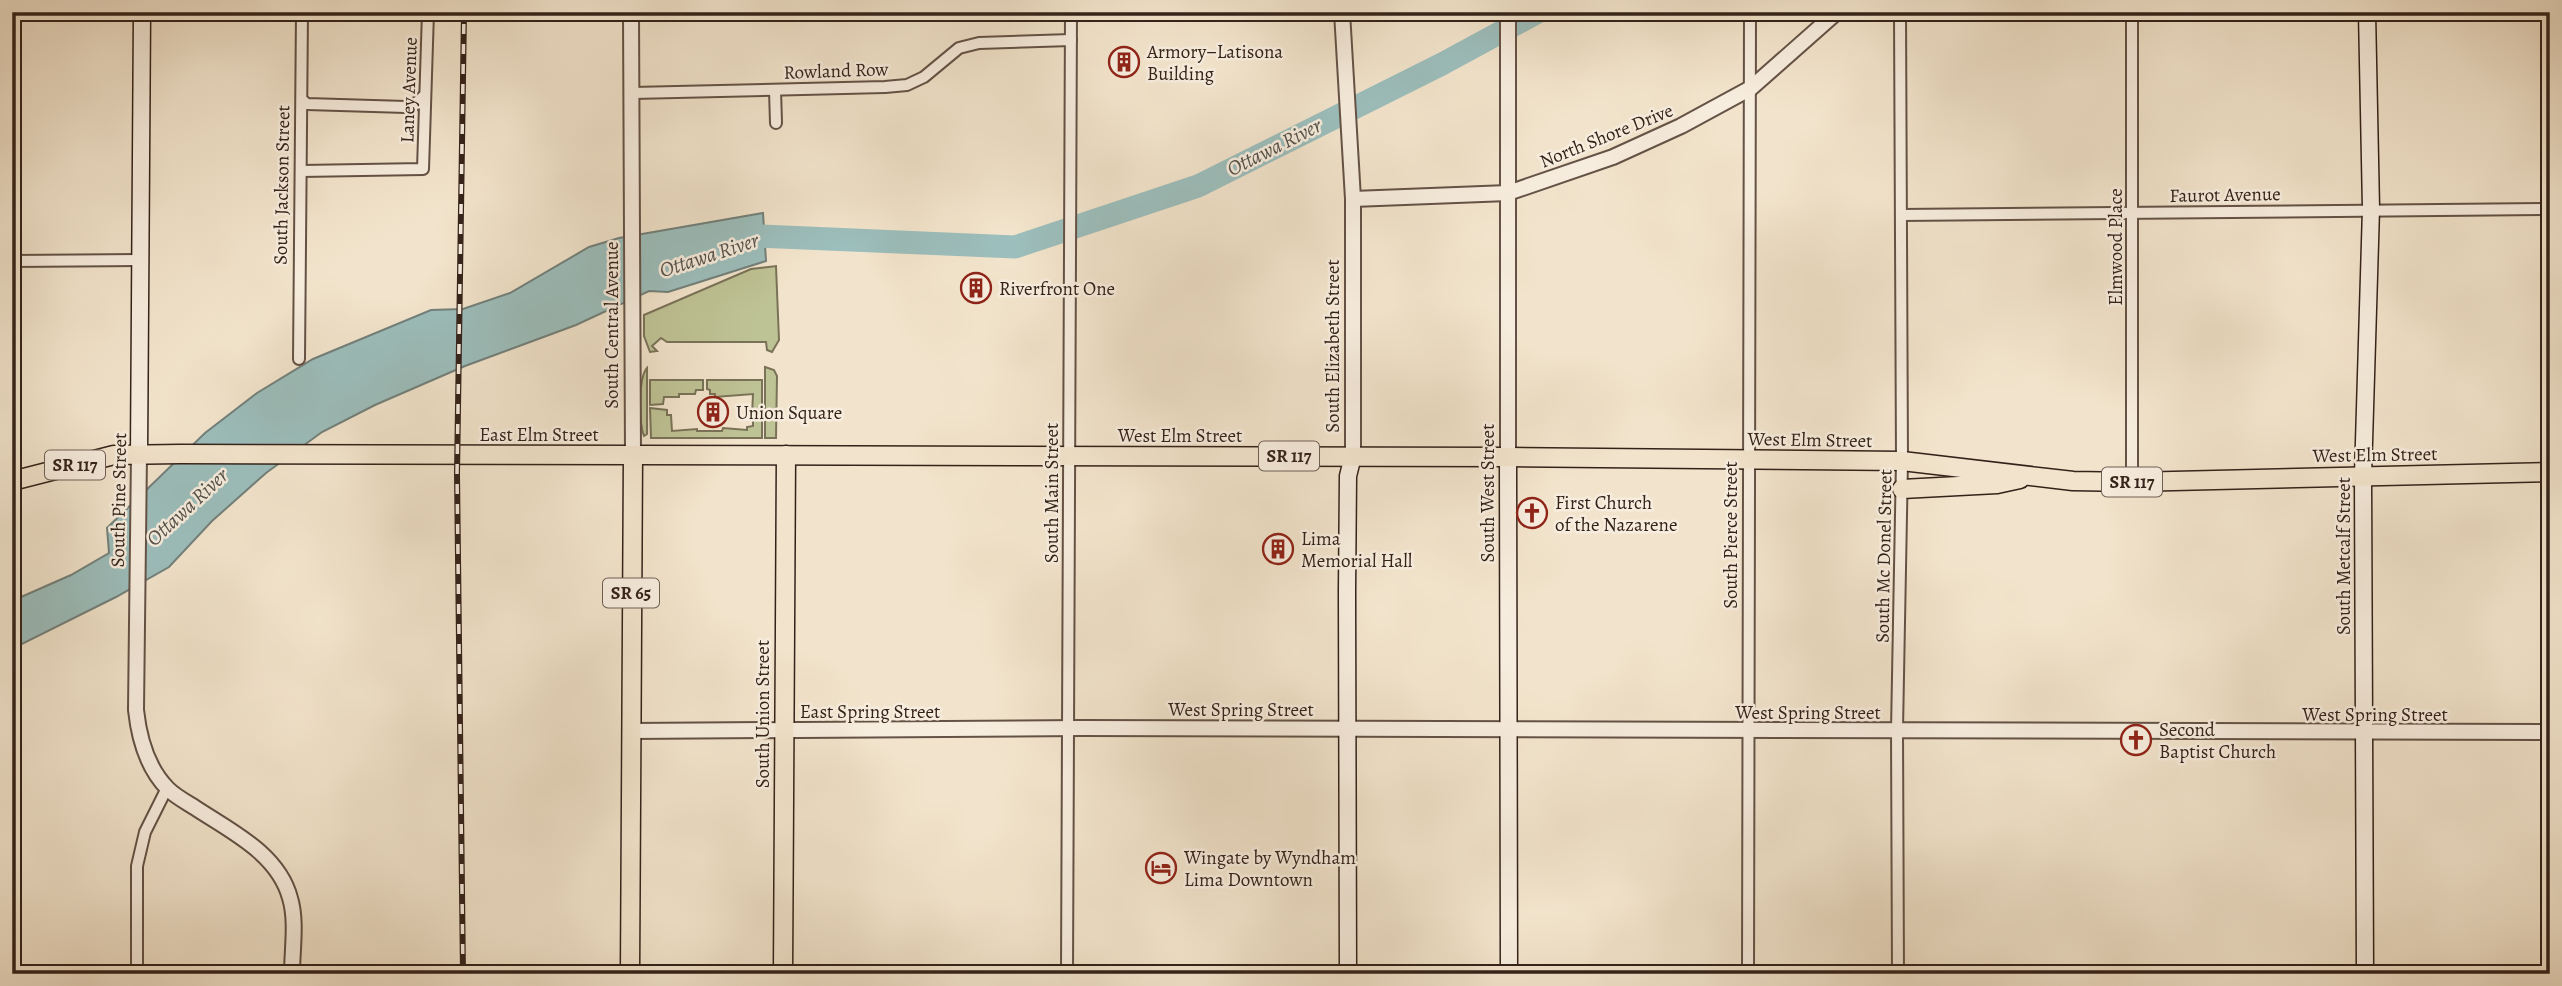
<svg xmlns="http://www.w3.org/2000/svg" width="2562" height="986" font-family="Alegreya,serif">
  <rect width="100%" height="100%" fill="#f2e4cc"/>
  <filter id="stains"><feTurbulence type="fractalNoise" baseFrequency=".00286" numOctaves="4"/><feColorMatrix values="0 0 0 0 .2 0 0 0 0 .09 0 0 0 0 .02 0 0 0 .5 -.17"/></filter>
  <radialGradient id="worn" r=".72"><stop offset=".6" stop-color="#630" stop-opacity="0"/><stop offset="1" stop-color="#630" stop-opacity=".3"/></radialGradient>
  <g fill="#bec395" stroke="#797258" stroke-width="2">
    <path d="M776,266l3,74 -7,12 -5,-2 -1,-8h-99l-6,-4 -9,8 5,5 -7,1 -6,-16v-21l107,-46z"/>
    <path d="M765,367l9,3 3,6 -1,62h-11z"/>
    <path d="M647,368v66l-3,2c-5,-13 -6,-58 3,-68z"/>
    <path d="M650,380h53v10h-7l-1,4h-16v3h-15l-1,7 -13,1z"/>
    <path d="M707,380h55v37l-10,-1 1,-22 -38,3v-3h-5v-4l-3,-1z"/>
    <path d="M650,408l17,2v5h4l1,16 25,-2v2h25l1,-3 24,2v-3l6,-1v-6l9,-1v19h-111z"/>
  </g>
  <path fill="#9cbebc" stroke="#72807b" stroke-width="2" d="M763,213l3,48 -98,31 -19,-1 -73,34 -111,41 -90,39 -53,27 -56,41 -54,48 -43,46 -53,30 -104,52v-48l59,-26 38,-22 -2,-25 98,-95 52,-40 56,-34 118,-49 32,-1 47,-16 79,-46 30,-9z"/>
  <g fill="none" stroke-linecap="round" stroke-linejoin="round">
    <path stroke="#9cbebc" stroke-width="23" d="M736,244l23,-8 256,11 183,-61 244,-122 96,-52"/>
    <g stroke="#645246" stroke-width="14">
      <g id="minor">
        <path d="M2132,12v470"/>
        <path d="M775,90l1,33"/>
        <path d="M633,93l252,-6 22,-2 17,-8 35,-29 20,-5 92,-3"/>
        <path d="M302,100l5,4 99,3 8,-2 11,-10"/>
        <path d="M301,171l122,-2 5,-157"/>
        <path d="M1901,215l649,-6"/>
        <path d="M12,261l129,-1"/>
        <path d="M299,359l3,-347"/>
        <path d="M137,974v-108l8,-34 22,-44"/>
        <path d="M1067,974l4,-962"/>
        <path d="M1748,974l2,-962"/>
        <path d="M1898,974l-1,-244 5,-269 -2,-449"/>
      </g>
    </g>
    <g stroke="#645246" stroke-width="18">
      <g id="tertiary">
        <path d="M631,12l2,443"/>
        <path d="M1342,12l11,187v257"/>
        <path d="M1508,12v445"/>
        <path d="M1353,199l155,-6 105,-36 68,-31 70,-38 86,-76"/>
        <path d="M139,454l-3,256c3,28 11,58 32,79 7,7 18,13 26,18 36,24 84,46 96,91 7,23 2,52 2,76"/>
        <path d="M631,731l450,-3 1469,4"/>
      </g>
    </g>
    <g stroke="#34221a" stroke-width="19">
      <g id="secondary">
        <path d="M139,454l3,-442"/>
        <path d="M1508,457l1,517"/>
        <path d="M1348,974l-1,-383 1,-115 5,-20"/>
        <path d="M2365,974l-2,-499 8,-266 -4,-197"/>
      </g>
    </g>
    <g stroke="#34221a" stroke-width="21">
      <g id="primary">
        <path d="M12,481l102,-26 66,-1 1328,3 394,4 171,20 59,1 418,-10"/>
        <path d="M1902,489l95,-5 23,-5"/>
        <path d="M630,974l3,-519"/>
        <path d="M783,974l3,-519"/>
      </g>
    </g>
    <use href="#minor" stroke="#f7edde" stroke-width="10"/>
    <use href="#tertiary" stroke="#f7edde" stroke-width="14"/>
    <use href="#secondary" stroke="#f7edde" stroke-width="16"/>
    <use href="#primary" stroke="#f2e4cc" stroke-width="18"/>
    <g stroke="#34221a" stroke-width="6">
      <path id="rail" d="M463,974l-6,-500 7,-462"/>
    </g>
    <use href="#rail" stroke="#f7edde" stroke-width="3.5" stroke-dasharray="10" stroke-linecap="butt"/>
  </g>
  <defs>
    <g id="building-ring" transform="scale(1.575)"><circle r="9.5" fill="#f7edde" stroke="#8f2418" stroke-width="1.5"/><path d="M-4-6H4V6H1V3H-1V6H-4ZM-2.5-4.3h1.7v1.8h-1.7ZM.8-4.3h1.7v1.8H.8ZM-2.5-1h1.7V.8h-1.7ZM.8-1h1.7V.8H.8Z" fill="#8f2418"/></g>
    <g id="church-ring" transform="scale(1.575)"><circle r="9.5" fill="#f7edde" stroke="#8f2418" stroke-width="1.5"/><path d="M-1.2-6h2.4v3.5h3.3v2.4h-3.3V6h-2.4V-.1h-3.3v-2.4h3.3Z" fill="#8f2418"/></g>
    <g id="hotel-ring" transform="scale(1.575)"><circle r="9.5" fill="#f7edde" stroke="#8f2418" stroke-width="1.5"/><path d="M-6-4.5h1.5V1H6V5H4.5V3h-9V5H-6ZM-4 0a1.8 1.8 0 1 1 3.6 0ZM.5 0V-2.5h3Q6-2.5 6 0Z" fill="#8f2418"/></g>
  </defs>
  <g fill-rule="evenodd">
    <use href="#building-ring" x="1124" y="62"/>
    <use href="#building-ring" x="976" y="288"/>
    <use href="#building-ring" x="713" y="412"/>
    <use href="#church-ring" x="1532" y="513"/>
    <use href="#building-ring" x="1278" y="549"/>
    <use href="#church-ring" x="2136" y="740"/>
    <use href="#hotel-ring" x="1161" y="868"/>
  </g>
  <g text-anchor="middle" stroke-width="5" stroke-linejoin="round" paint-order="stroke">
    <g fill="#f7edde" stroke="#6e5f55" stroke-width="2">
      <rect x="1259" y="441.5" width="60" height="29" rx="5"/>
      <rect x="45" y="450.5" width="60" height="29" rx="5"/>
      <rect x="2102" y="467.5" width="60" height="29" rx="5"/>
      <rect x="603" y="578.5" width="56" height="29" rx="5"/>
    </g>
    <g font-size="18" font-weight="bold" fill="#34221a">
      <text x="1289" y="462">SR 117</text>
      <text x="75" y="471">SR 117</text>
      <text x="2132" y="488">SR 117</text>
      <text x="631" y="599">SR 65</text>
    </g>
    <g font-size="19" fill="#34221a" stroke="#f7edde" text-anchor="start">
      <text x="1147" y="58">Armory–Latisona<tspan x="1147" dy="22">Building</tspan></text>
      <text x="999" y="295">Riverfront One</text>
      <text x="736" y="419">Union Square</text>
      <text x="1555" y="509">First Church<tspan x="1555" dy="22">of the Nazarene</tspan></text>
      <text x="1301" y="545">Lima<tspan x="1301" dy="22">Memorial Hall</tspan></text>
      <text x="2159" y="736">Second<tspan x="2159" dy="22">Baptist Church</tspan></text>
      <text x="1184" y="864">Wingate by Wyndham<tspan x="1184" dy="22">Lima Downtown</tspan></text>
    </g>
    <g font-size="19" fill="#34221a" stroke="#f7edde">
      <text transform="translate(836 70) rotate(-2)" y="7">Rowland Row</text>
      <text transform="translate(408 90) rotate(-88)" y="7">Laney Avenue</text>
      <text transform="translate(1606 135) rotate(-22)" y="7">North Shore Drive</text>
      <text transform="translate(281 185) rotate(-89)" y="7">South Jackson Street</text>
      <text transform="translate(2225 194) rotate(-1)" y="7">Faurot Avenue</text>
      <text transform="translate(2115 247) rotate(-90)" y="7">Elmwood Place</text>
      <text transform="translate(611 325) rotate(-90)" y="7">South Central Avenue</text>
      <text transform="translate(1332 346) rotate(-90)" y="7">South Elizabeth Street</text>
      <text x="539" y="441">East Elm Street</text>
      <text x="1180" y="442">West Elm Street</text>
      <text transform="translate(1810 439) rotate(1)" y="7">West Elm Street</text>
      <text transform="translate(2375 454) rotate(-1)" y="7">West Elm Street</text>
      <text transform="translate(1051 493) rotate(-90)" y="7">South Main Street</text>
      <text transform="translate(1487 493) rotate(-90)" y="7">South West Street</text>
      <text transform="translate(118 500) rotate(-89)" y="7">South Pine Street</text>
      <text transform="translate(1730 535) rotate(-90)" y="7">South Pierce Street</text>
      <text transform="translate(1883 556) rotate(-89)" y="7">South Mc Donel Street</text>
      <text transform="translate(2343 556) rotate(-90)" y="7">South Metcalf Street</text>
      <text x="1241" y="716">West Spring Street</text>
      <text x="870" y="718">East Spring Street</text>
      <text x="1808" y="719">West Spring Street</text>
      <text transform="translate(762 714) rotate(-90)" y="7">South Union Street</text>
      <text x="2375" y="721">West Spring Street</text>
    </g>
    <g font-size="21" font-style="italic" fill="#53514b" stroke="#f7edde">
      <text transform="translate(1274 147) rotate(-27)" y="7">Ottawa River</text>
      <text transform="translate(709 255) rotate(-18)" y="7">Ottawa River</text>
      <text transform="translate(187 507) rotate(-43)" y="7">Ottawa River</text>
    </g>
  </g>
  <rect width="2562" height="986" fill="none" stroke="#f2e4cc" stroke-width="42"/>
  <rect x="14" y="14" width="2534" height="958" fill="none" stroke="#34221a" stroke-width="3.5"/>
  <rect x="21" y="21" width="2520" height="944" fill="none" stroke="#34221a" stroke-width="2"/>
  <rect width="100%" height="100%" filter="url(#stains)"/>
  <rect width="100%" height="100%" fill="url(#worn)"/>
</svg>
